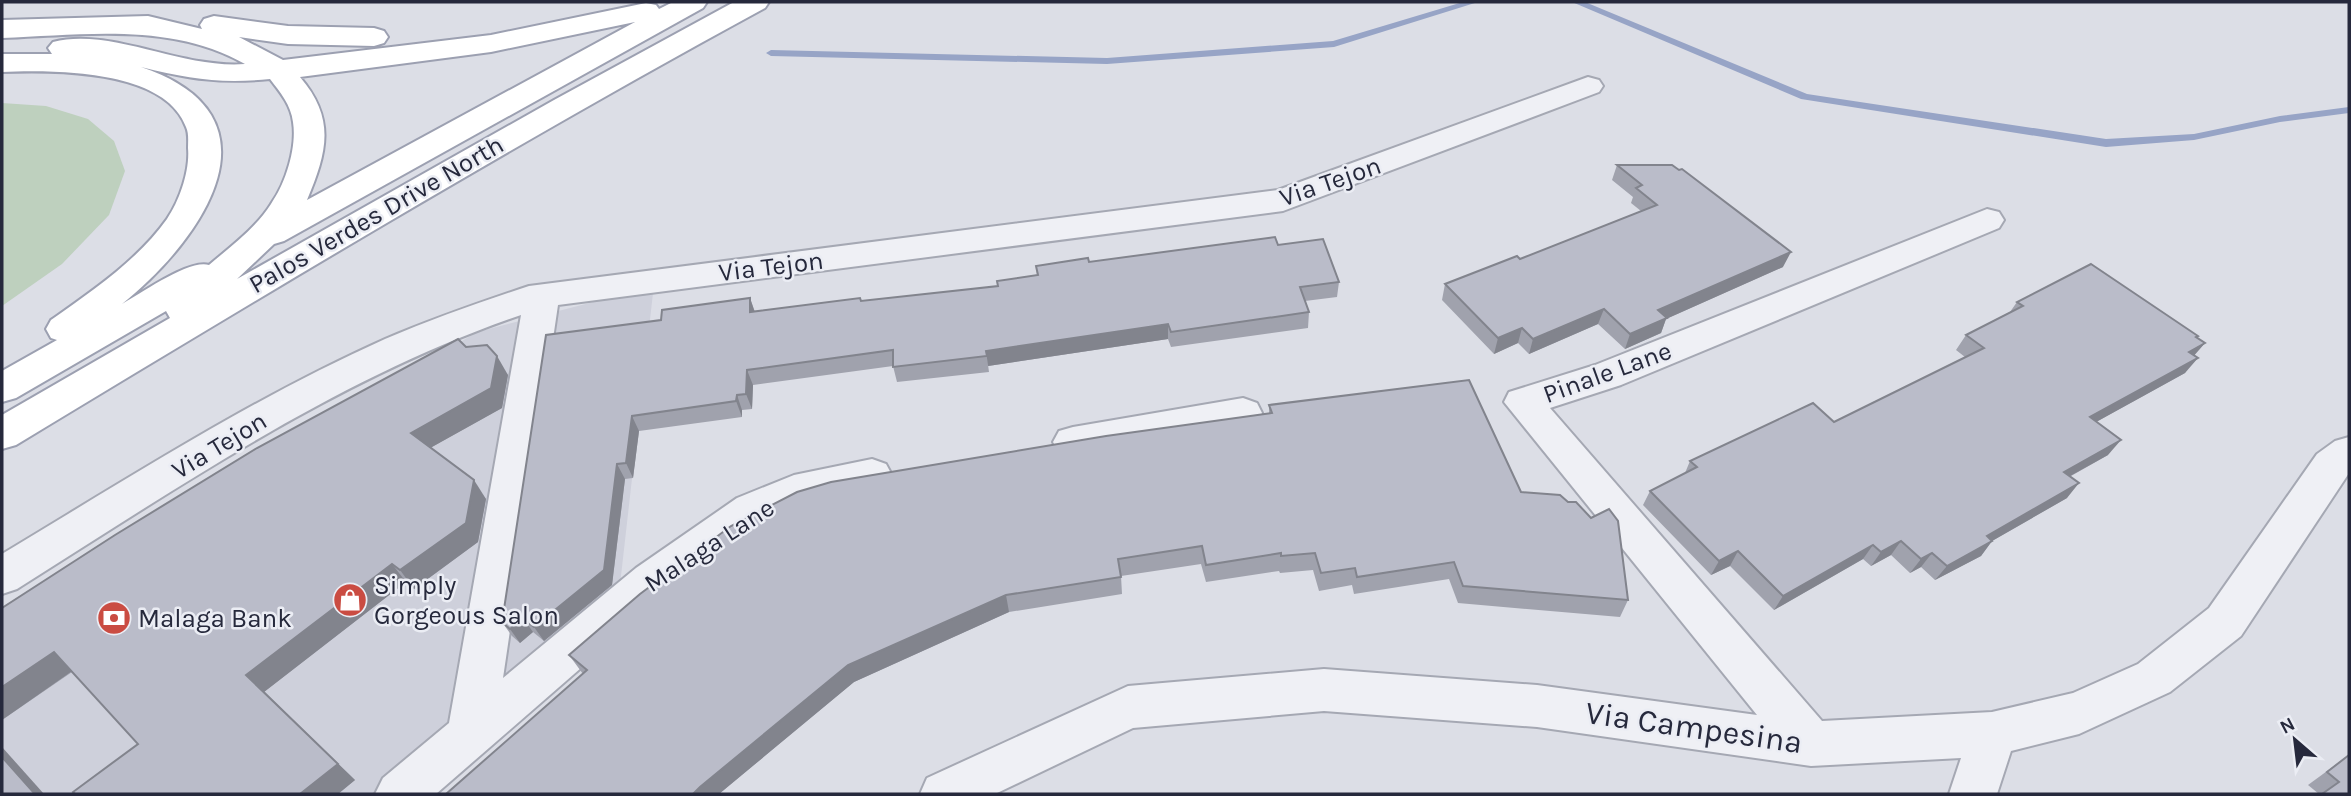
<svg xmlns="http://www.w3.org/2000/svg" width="2351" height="796" font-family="Karla,sans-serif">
  <rect width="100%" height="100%" fill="#dcdee6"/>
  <path fill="#ced0db" d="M653,293l-37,327 -199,174h-415v-178l475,-284 124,-32z"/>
  <path fill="#bed0be" d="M2,103l44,3 42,13 26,22 11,30 -16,44 -47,49 -60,42z"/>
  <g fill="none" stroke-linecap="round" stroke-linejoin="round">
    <g fill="#97a4c6" fill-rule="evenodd">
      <path d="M1463,2h15l-144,45 -227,17 -336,-8 -5,-3 5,-3 336,8 226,-17z"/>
      <path d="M1572,2h13l222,92 299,45 88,-5 86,-18 69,-9v6l-69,9 -86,18 -88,7 -305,-48z"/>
    </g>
    <g stroke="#a5a8b3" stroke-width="4">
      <g id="minor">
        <path d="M1588,77l11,3 4,6 -4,6 -316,119 -725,94 -55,373 133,-110 101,-70 57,-23 78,-16 14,5 6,11 -6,11 -84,20 -35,16 -101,72 -230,200h-61l8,-16 66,-55 72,-408c-182,62 -342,172 -504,274l-15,5v-40c125,-75 249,-155 383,-215 47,-20 96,-37 144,-53l749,-96z"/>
        <path d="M1987,209l12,3 5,8 -5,8 -378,157 -71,23 272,313 170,-9 81,-19 65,-29 71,-56 108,-154 18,-13 14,-4v36l-108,163 -71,56 -91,42 -68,17 -14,43h-48l12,-36 -150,8 -274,-39 -213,-16 -191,17 -138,66h-75l7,-16 201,-92 196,-17 213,16 220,30 -253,-313 5,-10 86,-27z"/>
        <path d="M1243,398l14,5 5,10 -5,10 -184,34 -14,-4 -6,-11 6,-11 14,-4z"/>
      </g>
    </g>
    <g stroke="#9ca0b1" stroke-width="4">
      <path id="major" d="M673,2h34l-4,6 -419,233 -10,3 -37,35 317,-179 180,-98h35l-4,6c-254,138 -501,287 -749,437l-14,4v-34l168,-97 -4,-7 -150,87 -14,4v-31l55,-31 -6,-2 -5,-9 5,-9c41,-29 87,-60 116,-101 13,-19 23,-49 21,-71 0,-6 1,-15 -2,-21 -21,-58 -134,-57 -184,-55v-18h50l-4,-6 5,-6c58,-15 128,27 192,22 -73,-42 -162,-29 -243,-26v-18l146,-4 54,13 -2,-4 4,-6 10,-3 74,10 86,2 10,3 4,6 -4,6 -10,3 -86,-2 -49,-7 44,23 208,-25 155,-32 10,2 3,4zM635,22l-328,178c20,-48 29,-81 -7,-123l191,-25zM141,67c49,12 79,17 129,12 10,13 21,26 23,43 4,25 -7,61 -22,82 -15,24 -41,43 -62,61 -20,-6 -67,28 -87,39 81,-65 166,-188 19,-237z"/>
    </g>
    <use href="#minor" fill="#eff0f5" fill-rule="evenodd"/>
    <use href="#major" fill="#fff" fill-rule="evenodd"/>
  </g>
  <g fill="#a0a2ad">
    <path d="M1617,165l166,102 -117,52 -5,14 -36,16 -27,-25 -69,30 -11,-11 -24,11 -52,-54 3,-16 75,-25 121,-48 -10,-8 2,-6 -21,-17z"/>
    <path d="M1278,245l61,37 -2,15 -32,4 4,11 -1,16 -137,19 -3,-8 -180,27 1,6 -92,10 -4,-16 -140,19 -1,24 -10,1v7l-103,14 -6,47 -8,1 -13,106 -68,56 -11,-9 -13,11 -8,-7 -10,-14 159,-302 89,-22 5,14 105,-14 1,3 137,-15 39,-11 -1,-9 53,-4z"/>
    <path d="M2017,302l180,36 8,5 -11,12 -9,18 -89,49 12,33 -37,21 -4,22 -75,43 -11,15 -46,24 -14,-13 -11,6 -19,-18 -20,11 -8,-7 -89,51 -44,-44 -19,9 -68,-70 7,-14 35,-18 5,-12 144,-39 131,-65 -9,-7 10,-15 44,-23z"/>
    <path d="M466,347l42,28 -6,33 -72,40 56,51 -8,43 -64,47 -8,-7 -142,110 91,88 -17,14h-263l63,-50 -66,-72 -70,48z"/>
    <path d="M1269,405l252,87 107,108 -8,17 -162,-14 -9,-24 -95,15 -2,-9 -33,6 -6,-21 -33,3 -1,-2 -73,11 -5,-18 -80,12 1,18 -113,18 -155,70 -135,112h-273l137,-120 -14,-19 700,-242z"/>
    <path d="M2349,755v39h-30l-11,-9z"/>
  </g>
  <g fill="#82848d">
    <path d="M1791,252l-8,15 -117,52 -5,14 -36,16 5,-15 28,-24z"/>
    <path d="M750,298l5,15 -5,-1z"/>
    <path d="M1604,309l-6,15 -69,30 4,-15z"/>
    <path d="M1168,324v15l-180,27 1,6 -3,-21z"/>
    <path d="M1522,328l-4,15 -24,11 4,-16z"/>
    <path d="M2205,343l-13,15 -3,-6z"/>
    <path d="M497,356l11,19 -6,33 -79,44 -12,-19z"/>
    <path d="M2198,358l-13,15 -107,59 12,-15z"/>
    <path d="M747,370l6,15 -1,24 -6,-15z"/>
    <path d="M737,395l5,15v7l-6,-16z"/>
    <path d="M632,416l7,15 -6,47 -7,-15z"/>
    <path d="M2121,440l-13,15 -56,31 12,-14z"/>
    <path d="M617,464l8,15 -13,106 -68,56 -10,-14z"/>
    <path d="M474,480l12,19 -8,43 -64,47 -14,-19z"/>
    <path d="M2079,483l-12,15 -75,43 -11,15 -46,24 12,-14 40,-30z"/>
    <path d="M1901,541l-10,14 -20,11 10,-14z"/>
    <path d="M1873,545l-10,14 -89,51 9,-14z"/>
    <path d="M1738,551l-8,15 -19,9 8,-14z"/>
    <path d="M1932,553l-11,14 -11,6 11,-14z"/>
    <path d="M392,564l14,18 -142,110 91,88 -17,14h-38l-54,-119z"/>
    <path d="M1006,595l3,17 -155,70 -135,112h-26l7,-7 148,-122z"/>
    <path d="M523,618l10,14 -13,11 -10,-14z"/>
    <path d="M54,652l21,17 -73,51v-33z"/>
    <path d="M2,747l42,47h-9l-33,-37z"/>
  </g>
  <g fill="#babcc9" stroke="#82848d" stroke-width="2">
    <path d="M1617,165h55l7,5 3,-1 109,83 -133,58 9,8 -37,16 -26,-25 -71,30 -11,-11 -24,10 -53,-54 72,-28 3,3 137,-54 -21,-17 6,-3z"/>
    <path d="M1275,237l3,8 45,-6 16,43 -39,5 9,25 -138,20 -3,-8 -182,27 1,5 -94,11v-17l-146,20 -1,24 -9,1 -1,6 -104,15 -6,47 -9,1 -13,106 -70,57 -11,-9 -13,11 -8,-7 44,-287 115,-15 1,-10 88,-12v14l110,-14 1,3 137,-15 -1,-5 41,-6 -2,-9 52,-8 1,4z"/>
    <path d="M2091,264l107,72 -2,1 9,6 -16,9 9,6 -108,59 31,23 -57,32 15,11 -92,53 5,5 -45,25 -15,-13 -11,6 -20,-18 -20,11 -8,-7 -90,51 -45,-45 -19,10 -69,-70 47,-24 -7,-6 123,-58 21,19 150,-74 -18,-13 57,-29 -6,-4z"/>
    <path d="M458,339l8,8 21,-2 10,11 -6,32 -80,45 63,47 -8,43 -66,47 -8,-6 -146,111 92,89 -38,30h-225l-2,-2 65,-48 -84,-92 -52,35v-79l113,-73 142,-87z"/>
    <path d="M1469,380l52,112 39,3 8,7h8l15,16 18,-9 9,12 10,79 -165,-14 -9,-24 -97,15 -2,-9 -34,5 -6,-20 -34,3v-3l-75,12 -4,-19 -84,13 3,18 -115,18 -158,70 -148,122 -7,7h-247l141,-124 -18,-15 71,-61 91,-68 66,-34 34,-10 275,-46 166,-23 -3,-8z"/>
    <path d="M2349,755v39h-27l17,-12 -12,-10z"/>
    <path d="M2,757l33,37h-33z"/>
  </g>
  <defs>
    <g id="shop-disc" transform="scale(1.75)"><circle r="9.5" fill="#ca4c42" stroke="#ebedf4"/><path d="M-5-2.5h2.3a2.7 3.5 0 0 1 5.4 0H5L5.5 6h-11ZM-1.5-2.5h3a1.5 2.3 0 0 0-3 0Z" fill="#fff"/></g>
    <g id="bank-disc" transform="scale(1.75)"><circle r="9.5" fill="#ca4c42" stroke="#ebedf4"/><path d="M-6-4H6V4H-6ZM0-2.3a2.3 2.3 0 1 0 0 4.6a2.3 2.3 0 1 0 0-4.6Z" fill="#fff"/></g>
  </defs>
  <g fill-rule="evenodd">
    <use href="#shop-disc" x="350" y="600"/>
    <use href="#bank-disc" x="114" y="618"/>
  </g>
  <g text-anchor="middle" stroke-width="5" stroke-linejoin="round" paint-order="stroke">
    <g font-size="26" fill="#26293c" stroke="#ebedf4">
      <text transform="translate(1330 181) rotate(-19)" y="9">Via Tejon</text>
      <text transform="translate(376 214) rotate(-30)" y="9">Palos Verdes Drive North</text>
      <text transform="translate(771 266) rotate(-7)" y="9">Via Tejon</text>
      <text transform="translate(1607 372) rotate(-20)" y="9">Pinale Lane</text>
      <text transform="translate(219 445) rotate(-31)" y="9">Via Tejon</text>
      <text transform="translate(709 545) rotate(-33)" y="9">Malaga Lane</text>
    </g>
    <g font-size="26" fill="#26293c" stroke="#ebedf4" text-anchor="start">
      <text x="374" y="594">Simply<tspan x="374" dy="30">Gorgeous Salon</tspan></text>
      <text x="138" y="627">Malaga Bank</text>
    </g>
    <g font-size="32" fill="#26293c" stroke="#ebedf4">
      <text transform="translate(1694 727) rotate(8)" y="11">Via Campesina</text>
    </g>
  </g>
  <rect width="2351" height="796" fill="none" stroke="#26293c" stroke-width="7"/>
  <g transform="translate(2295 740) rotate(332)" stroke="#ebedf4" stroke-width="5" paint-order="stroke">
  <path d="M0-5L12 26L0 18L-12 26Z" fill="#26293c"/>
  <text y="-10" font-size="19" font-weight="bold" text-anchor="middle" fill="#26293c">N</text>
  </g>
</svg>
